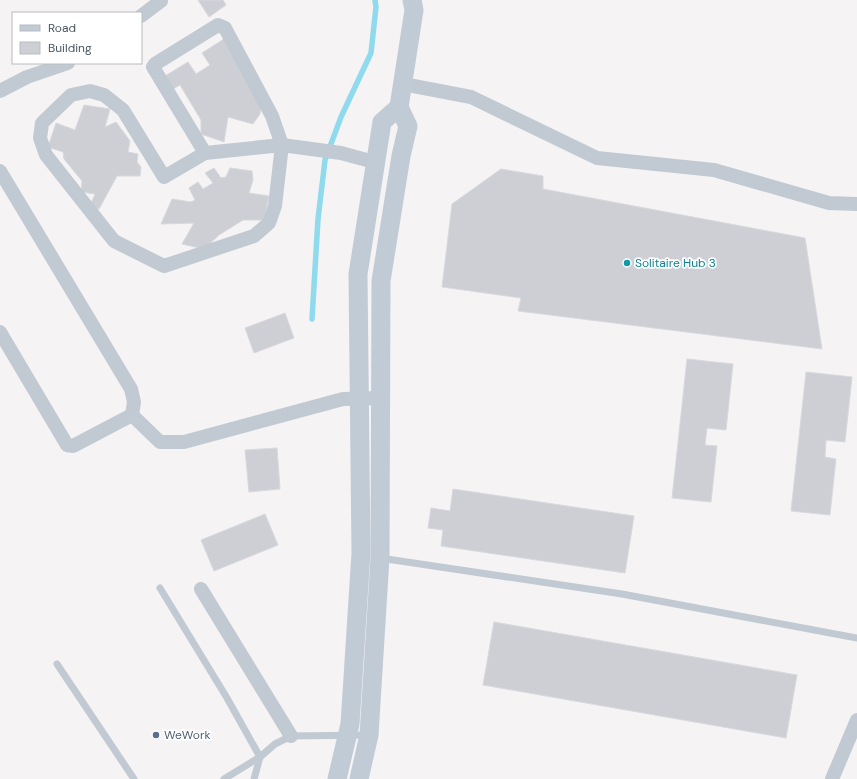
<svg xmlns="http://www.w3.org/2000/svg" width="857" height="779" font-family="'DM Sans',sans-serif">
  <rect width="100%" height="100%" fill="#f5f3f3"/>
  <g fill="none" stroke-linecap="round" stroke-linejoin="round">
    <path stroke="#90daee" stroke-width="5.5" d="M312,319l6,-100 7,-59 16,-43 30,-64 5,-46 -1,-7"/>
  </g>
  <g fill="#cdcfd5" stroke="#d7d9de">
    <path d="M198,0h25l3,5 -17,12z"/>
    <path d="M224,39l38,61 -2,14 -7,10 -25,-7 -4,25 -23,-8v-14l-21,-35 -7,4 -8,-13 23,-14 8,12 14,-9 -8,-12z"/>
    <path d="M84,105l26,4 -5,18 11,-5 14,19 -2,11 10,2 -1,8 4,5 -1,9h-23l-18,33 -9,-3 5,-12 -14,-2 1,-11 -18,-22 -1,-7 -15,-5 8,-24 19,7z"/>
    <path d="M214,168l7,10 5,-1 4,-9 22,3 1,9 -4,13 20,3 -5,24h-21l-24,15 -15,14 -22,-5 12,-21 -33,1 11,-25 19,3 4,-2 -6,-12 9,-6 5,7 10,-6 -8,-10z"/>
    <path d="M501,169l42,7v13l262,49 17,111 -304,-38 3,-13 -79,-11 10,-83z"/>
    <path d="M285,313l9,25 -40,15 -9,-25z"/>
    <path d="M687,359l46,5 -7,66 -19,-2 -2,17 12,1 -6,56 -39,-4z"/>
    <path d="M806,372l46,5 -7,65 -19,-2 -1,17 11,2 -6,56 -39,-4z"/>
    <path d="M277,448l3,41 -31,3 -4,-42z"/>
    <path d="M453,489l181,27 -9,57 -184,-27 2,-16 -15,-2 3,-20 19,3z"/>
    <path d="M265,514l13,31 -64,26 -13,-31z"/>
    <path d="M494,622l303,53 -11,63 -303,-53z"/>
  </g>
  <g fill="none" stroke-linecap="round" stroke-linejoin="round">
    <g stroke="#c1cad2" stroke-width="7">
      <path d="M380,558l242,36 235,44"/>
      <path d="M160,588l67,110 33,59 -6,22"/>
      <path d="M57,664l77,115"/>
      <path d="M224,779l36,-22 15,-13 16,-8 78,-1"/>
    </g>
    <g stroke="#c1cad2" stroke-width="14">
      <path d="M141,16l20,-15"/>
      <path d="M218,25l7,3 47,88 10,29 -7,61 -6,17 -15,13 -90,30 -50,-25 -68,-86 -6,-17 2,-15 29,-28 19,-4 14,4 19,15 41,67 41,-24 -52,-86 2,-3z"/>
      <path d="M403,84l68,13 126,61 117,12 115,33 28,1"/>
      <path d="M0,91l27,-14 41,-14"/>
      <path d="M205,153l77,-8 59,8 33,9"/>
      <path d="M0,171l131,218 3,13 -2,13"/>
      <path d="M0,332l67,113 6,1 59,-31"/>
      <path d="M132,415l28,27h24l159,-43 37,-1"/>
      <path d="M201,589l90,147"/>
      <path d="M832,779l25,-59"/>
    </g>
    <g stroke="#c1cbd6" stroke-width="19">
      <path d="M337,779l13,-55 11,-171 -3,-279 24,-152 17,-15"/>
      <path d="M359,779l10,-44 11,-177 1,-277 20,-125 7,-30 -9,-19 15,-97 -2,-10"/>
    </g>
  </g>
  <circle fill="#0f9aa8" stroke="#fff" stroke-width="1.5" cx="627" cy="263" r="4"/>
  <circle fill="#5c6f8a" stroke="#fff" stroke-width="1.5" cx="156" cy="735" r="4"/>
  <g text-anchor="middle" stroke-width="3.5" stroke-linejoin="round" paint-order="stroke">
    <g font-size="12" fill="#0d838f" stroke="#fff" text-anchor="start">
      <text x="635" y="267">Solitaire Hub 3</text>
    </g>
    <g font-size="12" fill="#4e5e75" stroke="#fff" text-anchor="start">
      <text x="164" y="739">WeWork</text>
    </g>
  </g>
  <rect x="12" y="12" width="130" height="52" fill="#ffffff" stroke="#b7bbc0"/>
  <rect x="20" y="25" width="20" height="6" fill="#c1cbd6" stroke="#b7bbc0"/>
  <text x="48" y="32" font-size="12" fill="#4a5661">Road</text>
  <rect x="20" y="42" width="20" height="12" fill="#cdcfd5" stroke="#b7bbc0"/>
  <text x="48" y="52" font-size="12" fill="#4a5661">Building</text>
</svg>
